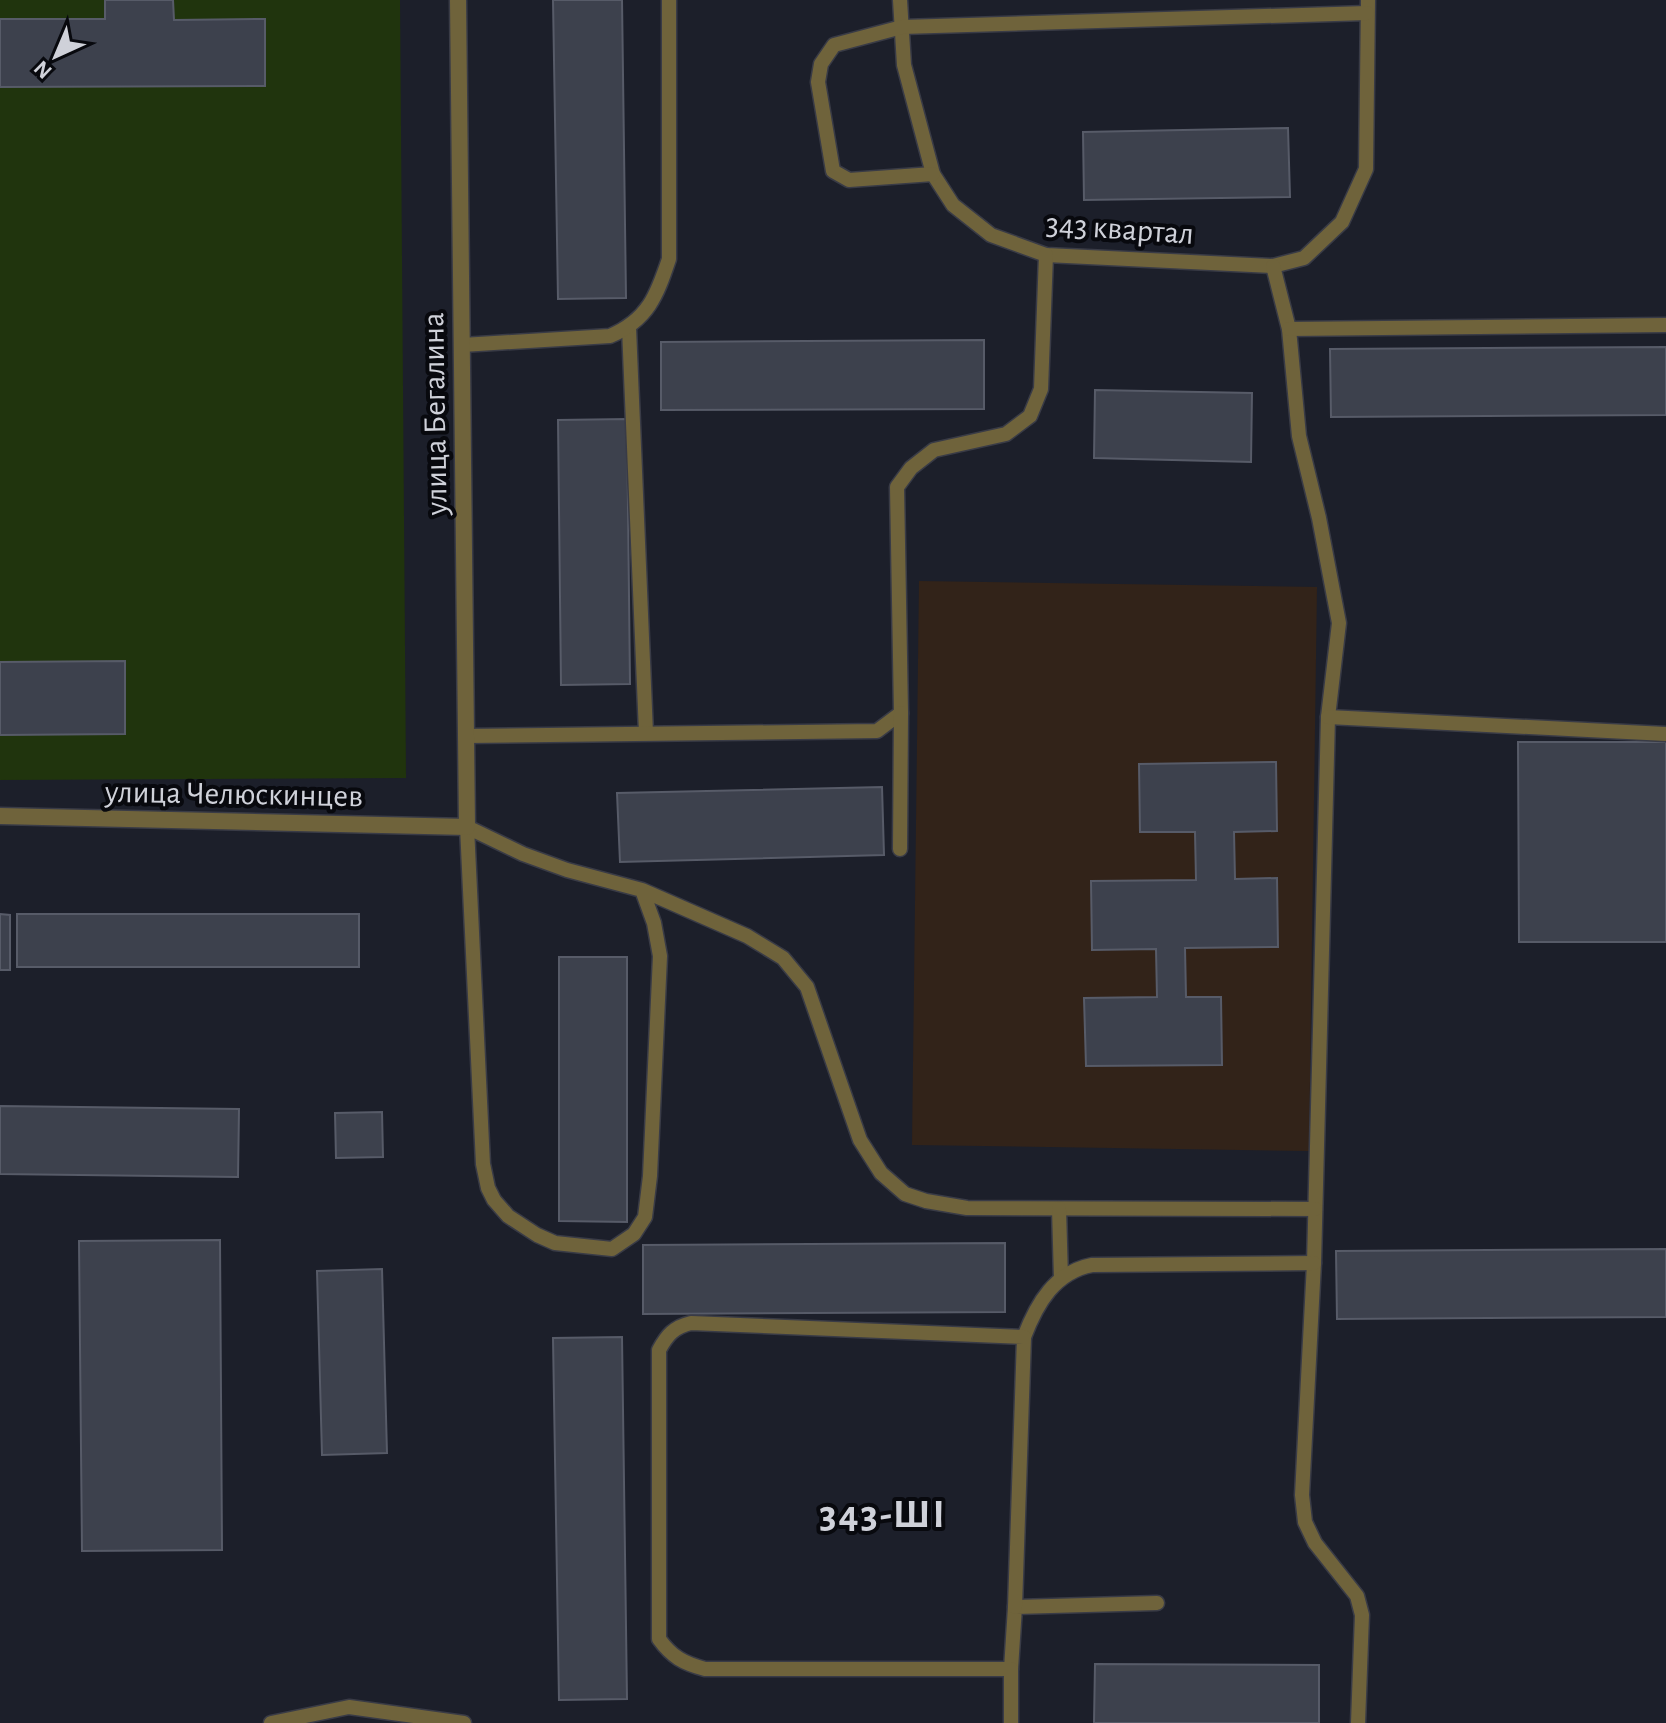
<svg xmlns="http://www.w3.org/2000/svg" width="1666" height="1723" font-family="'Alegreya Sans',sans-serif">
  <rect width="100%" height="100%" fill="#1c1f2a"/>
  <path fill="#322319" d="M919,581l398,6 -8,564 -397,-6z"/>
  <path fill="#20340d" d="M0,0h400l6,778 -406,2z"/>
  <g fill="#3d414d" stroke="#575b68" stroke-width="2">
    <path d="M105,0h68l1,20 91,-1v67l-265,1v-68h105z"/>
    <path d="M553,0h69l4,298 -68,1z"/>
    <path d="M1288,128l2,69 -206,3 -1,-68z"/>
    <path d="M984,340v69l-323,1v-68z"/>
    <path d="M1666,347v68l-335,2 -1,-68z"/>
    <path d="M1095,390l157,3 -1,69 -157,-4z"/>
    <path d="M627,419l3,265 -69,1 -3,-265z"/>
    <path d="M125,661v73l-125,1v-73z"/>
    <path d="M1518,742h148v200h-147z"/>
    <path d="M1276,762l1,69 -43,1 1,47 42,-1 1,69 -93,1 1,49h35l1,68 -136,1 -2,-68 73,-1 -1,-48 -64,1 -1,-69 105,-1 -1,-48h-55l-1,-68z"/>
    <path d="M882,787l2,68 -264,7 -3,-69z"/>
    <path d="M0,914l10,1v55h-10z"/>
    <rect x="17" y="914" width="342" height="53"/>
    <path d="M559,957h68v265l-68,-1z"/>
    <path d="M0,1106l239,3 -1,68 -238,-3z"/>
    <path d="M382,1112l1,45 -47,1 -1,-45z"/>
    <path d="M220,1240l2,310 -140,1 -3,-310z"/>
    <path d="M1005,1243v69l-362,2v-69z"/>
    <path d="M1666,1249v68l-329,2 -1,-68z"/>
    <path d="M382,1269l5,184 -65,2 -5,-184z"/>
    <path d="M622,1337l5,362 -68,1 -6,-362z"/>
    <path d="M1095,1664l224,1v58h-225z"/>
  </g>
  <g fill="none" stroke-linecap="round" stroke-linejoin="round">
    <g stroke="#393b46" stroke-width="17">
      <g id="service">
        <path d="M900,0l4,65 29,109 20,31 38,30 55,20 227,11 31,-8 38,-36 24,-53 2,-169"/>
        <path d="M933,174l-84,6 -16,-9 -15,-89 3,-18 13,-19 68,-18 465,-14"/>
        <path d="M1273,266l16,63 10,107 20,82 20,105 -11,94 -14,546 -12,232 3,27 10,21 42,53 5,19 -4,108"/>
        <path d="M629,328l17,405"/>
        <path d="M1289,329l377,-4"/>
        <path d="M462,345l148,-9c38,-16 47,-41 59,-77v-259"/>
        <path d="M1328,717l338,17"/>
        <path d="M466,736l411,-5 24,-18 -4,-226 14,-19 23,-18 72,-16 24,-18 11,-27 5,-134"/>
        <path d="M900,849l1,-136"/>
        <path d="M642,890l12,33 6,33 -10,220 -5,41 -11,17 -22,15 -57,-6 -18,-8 -29,-19 -14,-16 -6,-12 -5,-24 -16,-337 56,27 44,16 75,20 105,46 36,22 24,29 53,153 21,33 24,21 21,7 41,7 348,1"/>
        <path d="M1059,1209l2,69"/>
        <path d="M1024,1337c13,-34 31,-65 68,-72l222,-2"/>
        <path d="M1011,1669l4,-62 142,-4"/>
        <path d="M271,1723l78,-16 115,16"/>
        <path d="M1011,1723v-54h-306c-22,-6 -33,-12 -46,-30v-289c8,-15 15,-23 32,-27l333,14 -9,270"/>
      </g>
    </g>
    <g stroke="#393b46" stroke-width="19">
      <path id="minor" d="M0,816l467,11 -9,-827"/>
    </g>
    <use href="#service" stroke="#6f633b" stroke-width="14"/>
    <use href="#minor" stroke="#6f633b" stroke-width="16"/>
  </g>
  <g text-anchor="middle" stroke-width="8" stroke-linejoin="round" paint-order="stroke">
    <g font-size="32" fill="#cfd1d9" stroke="#08090e">
      <text transform="translate(1120 228) rotate(4)" y="11">343 квартал</text>
      <text transform="translate(434 414) rotate(-91)" y="11">улица Бегалина</text>
      <text transform="translate(234 793) rotate(1)" y="11">улица Челюскинцев</text>
    </g>
    <g font-size="40" font-weight="bold" letter-spacing="2" fill="#cfd1d9" stroke="#08090e">
      <text x="883" y="1527">343-ШІ</text>
    </g>
  </g>
  <g transform="translate(56 56) rotate(224)" stroke="#08090e" stroke-width="6" paint-order="stroke">
  <path d="M0-6L14 30L0 20L-14 30Z" fill="#cfd1d9"/>
  <text y="-12" font-size="22" font-weight="bold" text-anchor="middle" fill="#cfd1d9">N</text>
  </g>
</svg>
